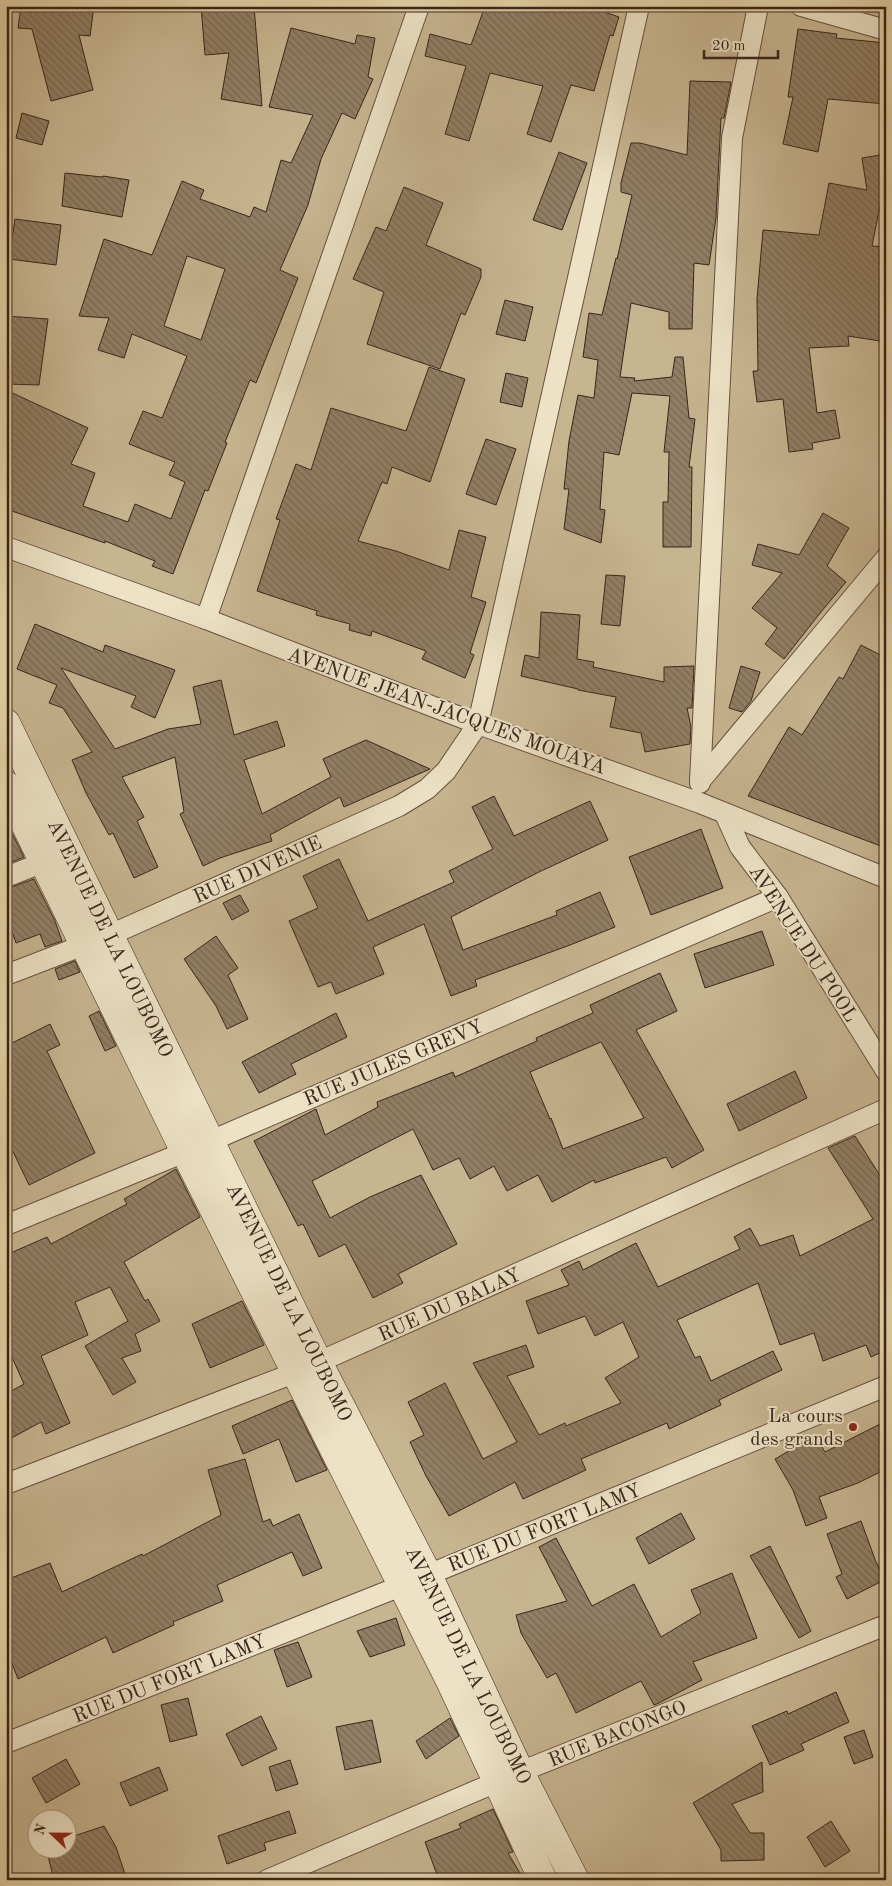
<svg xmlns="http://www.w3.org/2000/svg" width="892" height="1886" font-family="'Old Standard TT',serif">
  <defs>
    <pattern id="building-back-hatch" width="6" height="6" patternUnits="userSpaceOnUse" patternTransform="scale(1.25)"><rect width="6" height="6" fill="#927f65"/><path d="M-1 5l2 2M0 0l6 6M5-1l2 2" fill="none" stroke="#786853"/></pattern>
  </defs>
  <rect width="100%" height="100%" fill="#e4d3a7"/>
  <filter id="stains"><feTurbulence type="fractalNoise" baseFrequency=".004" numOctaves="4"/><feColorMatrix values="0 0 0 0 .2 0 0 0 0 .09 0 0 0 0 .02 0 0 0 .5 -.17"/></filter>
  <radialGradient id="worn" r=".72"><stop offset=".6" stop-color="#630" stop-opacity="0"/><stop offset="1" stop-color="#630" stop-opacity=".3"/></radialGradient>
  <path fill="#c7b590" stroke="#806d56" fill-rule="evenodd" d="M6,6h880v1874h-880zM38,1818h30v30h-30z"/>
  <g fill="url(#building-back-hatch)" stroke="#39251d" fill-rule="evenodd">
    <path d="M21,6l34,3 1,-3h38l-4,30 -11,-1 14,55 -42,11 -19,-72 -14,-1z"/>
    <path d="M201,6h53l8,100 -41,-7 8,-46 -24,2z"/>
    <path d="M485,6h102l32,11 -6,19 -3,-1 -16,56 -23,-6 -20,57 -24,-8 16,-48 -53,-13 -21,68 -24,-7 21,-68 -41,-10 5,-22 41,11z"/>
    <path d="M291,28l64,16 2,-9 18,3 -7,39 5,2 -18,40 -13,-6 -21,46 -13,46 -28,65 18,8 -42,105 -6,-3 -25,62 2,1 -19,48 -3,-1 -32,84 -21,-8 3,-5 -50,-20v2l-99,-34v-119l82,38 -17,36 24,9 -12,33 45,16 7,-18 36,15 14,-37 -16,-7 6,-13 -46,-18 14,-33 19,7 25,-62 -55,-22 -8,24 -26,-8 11,-32 -30,-2 25,-77 48,16 30,-74 22,9 -4,9 50,18 4,-10 12,5 15,-52 10,3 22,-48 -44,-8zM187,256l38,13 -24,71 -37,-14z"/>
    <path d="M798,29l39,5 -1,4 50,5v61l-58,-5 -10,53 -35,-8 10,-47h-5z"/>
    <path d="M690,81l41,1 -7,36h-3l-5,100 -7,47 -15,-2 -2,66h-23v-17l-38,-9 -11,74 15,1 -1,3 38,-4 3,-20h8l6,61 6,1 -6,48h3l-1,80h-28v-45h5l1,-50h-5l6,-56 -38,-3 -13,62 -15,-3 -4,57 5,1 -4,33 -37,-14 5,-40h-5l5,-48 9,-46 16,3 4,-38 -15,-3 6,-44 13,2 14,-57 1,1 15,-64 -11,-3v-9l10,-40h9l47,12z"/>
    <path d="M22,113l27,8 -7,24 -26,-7z"/>
    <path d="M559,152l28,11 -25,67 -29,-10z"/>
    <path d="M886,154v22l-14,70 14,1v95l-38,-6 1,10 -40,2 8,65 18,-3 5,28 -28,5 1,6 -24,3 -6,-53 -26,3 -4,-31h5l-1,-72 6,-69 56,5 10,-52 38,7 -5,-32z"/>
    <path d="M65,173l37,4 1,-1 26,4 -7,37 -60,-11z"/>
    <path d="M404,187l39,16 -17,42 55,24v8l-16,38 -4,-2 -21,56 -73,-25 17,-52 -31,-13 23,-52 10,4z"/>
    <path d="M15,219l46,6 -5,40 -47,-6z"/>
    <path d="M505,300l28,7 -8,34 -29,-7z"/>
    <path d="M6,316l42,3 -9,66 -33,-1z"/>
    <path d="M429,367l36,12 -35,103 -38,-15 -5,17 -5,-2 -24,59 38,10 53,19 10,-40 27,7 -15,60 15,5 -16,51 4,2 -9,23 -43,-19 4,-8 -54,-20 -1,5 -22,-6 1,-6 -34,-9 1,-4 -60,-20 23,-71 -4,-1 20,-55 15,6 20,-62 75,23z"/>
    <path d="M506,373l22,5 -6,29 -22,-5z"/>
    <path d="M486,439l30,10 -20,56 -30,-11z"/>
    <path d="M823,513l26,15 -22,38 19,16 -25,30 -37,47 -19,-15 12,-16 -25,-20 30,-35 -30,-8 6,-21 41,11z"/>
    <path d="M606,575l19,1 -5,50 -19,-2z"/>
    <path d="M541,612l39,3 -3,44 17,3 -1,5 71,15v-15l30,-1 -2,42h-5l4,19 -1,17 -45,8 -4,-19 -31,-6 6,-30 -38,-7v-1l-57,-13 4,-21 14,3z"/>
    <path d="M35,624l68,28 2,-7 70,25 -20,48 -24,-11 5,-11 -75,-28 54,81 53,-20 33,-5 -8,-37 28,-7 13,55 43,-14 8,25 -41,14 18,54 69,-37 -8,-18 43,-19 64,29 -86,38 -4,-10 -70,38 2,6 -52,17 -17,8 -23,-52 4,-2 -9,-55 -53,20 22,40 -7,4 21,46 -24,11 -21,-45 -4,2 -23,-42 -14,-33 20,-8 -29,-44 -14,-5 8,-18 -40,-16z"/>
    <path d="M861,645l25,13v190l-138,-52 41,-69 13,8 37,-58 4,2z"/>
    <path d="M741,666l19,6 -9,29 -9,11 -13,-4z"/>
    <path d="M494,796l20,40 76,-35 18,39 -69,32 -88,45 12,33 94,-35 -1,-4 44,-19 15,35 -45,18 -95,35 2,6 -26,10 -27,-72 -51,23 11,27 -48,20 -5,-12 -13,5 -29,-66 29,-13 -15,-32 36,-17 29,62 86,-39 -5,-11 44,-22 -21,-42z"/>
    <path d="M6,821l18,36 -12,5 -6,-14z"/>
    <path d="M701,829l22,59 -72,27 -22,-58z"/>
    <path d="M34,879l21,42 7,20 -17,6 -5,-13 -24,9 -10,-29v-25z"/>
    <path d="M240,895l9,16 -17,9 -9,-17z"/>
    <path d="M762,931l12,34 -69,23 -11,-34z"/>
    <path d="M216,936l22,32 -10,7 20,44 -21,10 -11,-23 -32,-47z"/>
    <path d="M75,961l5,11 -21,8 -4,-11z"/>
    <path d="M660,973l17,38 -41,19 68,120 -32,18 -6,-11 -71,26 -1,-3 -42,22 -14,-27 -31,16 -13,-25 -24,13 -11,-21 -26,12 -20,-41 -101,52 18,37 40,-21 51,-22 36,69 -59,30 5,9 -30,15 -28,-54 -26,13 -16,-33 -5,2 -44,-85 62,-32 9,26 53,-28 -1,-5 76,-30 2,5 82,-36 -1,-3 57,-25 -3,-8zM601,1042l43,76 -81,31 -12,-31 -1,1 -20,-47z"/>
    <path d="M99,1011l17,35 -11,5 -16,-35z"/>
    <path d="M336,1013l11,24 -56,27 5,10 -37,19 -17,-31z"/>
    <path d="M50,1024l10,21 -13,6 48,102 -66,32 -23,-48v-91z"/>
    <path d="M795,1071l12,27 -68,33 -12,-27z"/>
    <path d="M855,1136l31,49v165l-15,7 -5,-12 -43,16 -9,-28 -34,12 -22,-62 -81,37 18,38 5,-2 11,25 62,-30 9,19 -63,30 2,5 -52,24 -2,-6 -86,36 5,11 -63,29 -8,-17 -66,34 -23,-40 -16,-34 14,-7 -16,-33 37,-19 38,76 34,-17 -44,-79 53,-18 8,22 -27,9 32,59 26,-12 1,3 55,-23 -16,-25 34,-21 -16,-35 -28,14 -10,-20 -47,18 -12,-33 43,-16 -8,-15 18,-9 4,9 53,-27 22,44 82,-38 -6,-12 16,-9 10,18 33,-11 7,21 73,-37 -45,-71z"/>
    <path d="M176,1169l24,48 -76,45 21,39 3,-2 12,22 -25,13 6,17 -19,7 14,24 -23,13 -28,-49 43,-25 -18,-34 -35,15 13,33 -47,21 29,67 -24,11 -5,-12 -35,19v-47l18,-10 -18,-40v-89l41,-18 4,7 76,-40 -3,-5z"/>
    <path d="M242,1301l22,44 -54,23 -18,-44z"/>
    <path d="M292,1400l35,70 -31,12 -17,-43 -36,15 -11,-28z"/>
    <path d="M886,1421v48l-28,14 -39,14 8,21 -21,8 -13,-36 -18,-31 40,-23 10,16z"/>
    <path d="M245,1459l18,63 7,-3 3,7 26,-12 23,54 -19,8 -11,-24 -75,33 6,16 -50,21 1,3 -61,28 -7,-16 -88,42 -12,-31v-68l44,-17 12,29 80,-38 1,2 78,-41 -13,-45z"/>
    <path d="M681,1513l14,26 -46,25 -13,-26z"/>
    <path d="M861,1521l15,41 10,17 -39,20 -11,-22 6,-3 -15,-40z"/>
    <path d="M556,1538l36,68 42,-22 27,53 40,-24 -10,-23 41,-17 25,65 -64,24 9,18 -43,23 -5,2 -13,-24 -65,32 -20,-40 -9,5 -26,-45 -5,-18 51,-14 -28,-54z"/>
    <path d="M770,1546l41,85 -12,7 -49,-82z"/>
    <path d="M396,1618l9,27 -35,12 -13,-26z"/>
    <path d="M298,1642l14,35 -25,10 -13,-37z"/>
    <path d="M836,1692l13,30 -48,22 3,6 -34,15 -18,-39 35,-15 1,3z"/>
    <path d="M188,1698l9,37 -27,7 -9,-37z"/>
    <path d="M261,1716l16,33 -35,17 -16,-32z"/>
    <path d="M450,1718l9,18 -33,23 -10,-18z"/>
    <path d="M372,1720l9,42 -36,8 -9,-43z"/>
    <path d="M864,1730l9,27 -19,7 -10,-27z"/>
    <path d="M66,1759l14,25 -34,19 -14,-25z"/>
    <path d="M290,1760l8,24 -22,7 -7,-24z"/>
    <path d="M762,1762l1,30 -31,12 18,29h14v27l-43,1v-11l-28,-47z"/>
    <path d="M159,1767l9,23 -38,16 -10,-23z"/>
    <path d="M493,1809l20,43 -5,1 16,27h-85l-14,-38 36,-14 -2,-4z"/>
    <path d="M289,1811l7,22 -32,10 2,7 -39,14 -9,-28z"/>
    <path d="M831,1821l19,30 -25,16 -18,-30z"/>
    <path d="M104,1826l12,21 11,33h-73l-8,-32h22v-10z"/>
  </g>
  <g fill="none" stroke-linecap="round" stroke-linejoin="round">
    <g stroke="#645040" stroke-width="22">
      <g id="street">
        <path d="M801,6l85,24"/>
        <path d="M6,547l200,72 272,105 222,79 186,75"/>
        <path d="M206,619l213,-613"/>
        <path d="M700,781l32,-643 26,-132"/>
        <path d="M700,783v-2l186,-223"/>
        <path d="M725,814l15,33 38,50 108,174"/>
        <path d="M6,877l38,-15"/>
        <path d="M6,975l104,-40 289,-129 28,-17 19,-18 32,-47 161,-718"/>
        <path d="M6,1225l179,-73 593,-255"/>
        <path d="M6,1484l288,-111 592,-264"/>
        <path d="M6,1743l395,-157 485,-200"/>
        <path d="M267,1880l253,-108 366,-147"/>
      </g>
    </g>
    <g stroke="#39251d" stroke-width="29">
      <g id="secondary">
        <path d="M6,723l312,639 110,213 92,197 55,108"/>
        <path d="M6,785l179,367 266,531 92,197"/>
      </g>
    </g>
    <use href="#street" stroke="#ede2c6" stroke-width="20"/>
    <use href="#secondary" stroke="#ede2c6" stroke-width="28"/>
  </g>
  <circle fill="#8f2418" stroke="#ede2c6" stroke-width="2" cx="853" cy="1427" r="5"/>
  <g text-anchor="middle" stroke-width="4" stroke-linejoin="round" paint-order="stroke">
    <g font-size="20" fill="#39251d" stroke="#ede2c6">
      <text transform="translate(447 710) rotate(20)" y="7">AVENUE JEAN-JACQUES MOUAYA</text>
      <text transform="translate(257 869) rotate(-24)" y="7">RUE DIVENIE</text>
      <text transform="translate(111 938) rotate(64)" y="7">AVENUE DE LA LOUBOMO</text>
      <text transform="translate(804 943) rotate(57)" y="7">AVENUE DU POOL</text>
      <text transform="translate(393 1062) rotate(-23)" y="7">RUE JULES GREVY</text>
      <text transform="translate(290 1302) rotate(64)" y="7">AVENUE DE LA LOUBOMO</text>
      <text transform="translate(449 1304) rotate(-24)" y="7">RUE DU BALAY</text>
      <text transform="translate(544 1527) rotate(-22)" y="7">RUE DU FORT LAMY</text>
      <text transform="translate(469 1665) rotate(64)" y="7">AVENUE DE LA LOUBOMO</text>
      <text transform="translate(169 1678) rotate(-22)" y="7">RUE DU FORT LAMY</text>
      <text transform="translate(617 1733) rotate(-22)" y="7">RUE BACONGO</text>
    </g>
    <g font-size="20" fill="#39251d" stroke="#ede2c6" text-anchor="end">
      <text x="843" y="1422">La cours<tspan x="843" dy="23">des grands</tspan></text>
    </g>
  </g>
  <rect width="892" height="1886" fill="none" stroke="#e4d3a7" stroke-width="25"/>
  <rect x="8" y="8" width="877" height="1871" fill="none" stroke="#39251d" stroke-width="2.5"/>
  <rect x="12" y="12" width="867" height="1861" fill="none" stroke="#39251d"/>
  <g transform="translate(52 1834) rotate(292)"><circle r="24" fill="#ede2c6" stroke="#a59682"/>
  <path d="M0-4L9 19L0 12L-9 19Z" fill="#8f2418"/>
  <text y="-8" font-size="14" font-weight="bold" text-anchor="middle" fill="#39251d">N</text>
  </g>
  <path d="M704 50v8h74v-8" fill="none" stroke="#39251d" stroke-width="2.5"/>
  <text x="712" y="50" font-size="15" fill="#39251d" stroke="#ede2c6" stroke-width="4" paint-order="stroke">20 m</text>
  <rect width="100%" height="100%" filter="url(#stains)"/>
  <rect width="100%" height="100%" fill="url(#worn)"/>
</svg>
